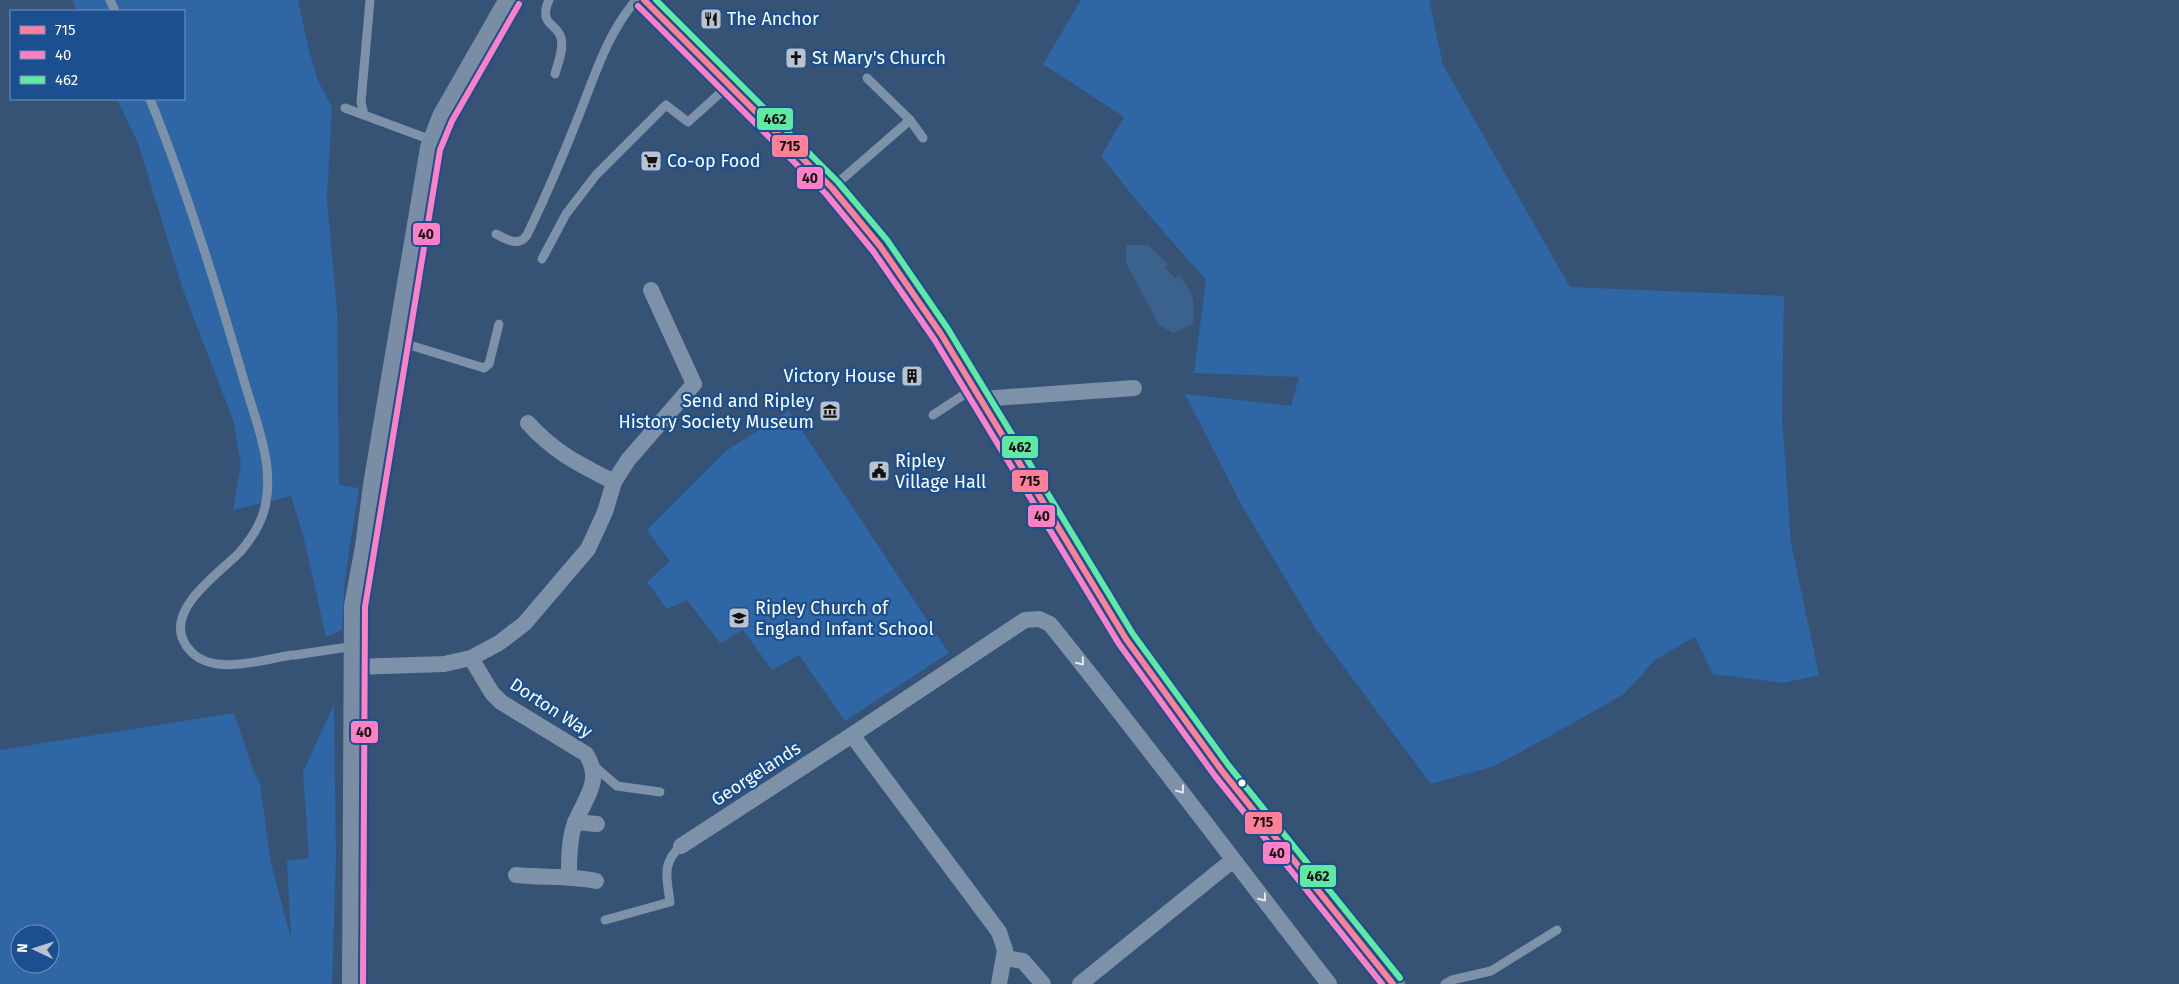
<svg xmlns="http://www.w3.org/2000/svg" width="2179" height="984" font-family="'Fira Sans',sans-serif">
  <rect width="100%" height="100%" fill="#365274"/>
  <g fill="#2f66a5" fill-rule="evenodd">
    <path d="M73,0h225l10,47 10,34 14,26 -5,91 10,114 2,173 20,3 -14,90 -3,52 -16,7 -22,-98 -13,-43 -58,14 8,-46 -8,-44 -50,-130 -45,-147 -21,-44h67v-88h-108z"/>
    <path d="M1081,0h348l14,65 127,222 214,9 -2,120 9,127 28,132 -35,8 -71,-9 -18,-37 -39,22 -32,35 -49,28 -80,44 -64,18 -116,-156 -73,-122 -57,-112 106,12 8,-29 -105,-4 12,-93 -65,-74 -40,-50 23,-39 -81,-53z"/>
    <path d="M789,411l160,242 -104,68 -46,-66 -27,15 -29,-40 -23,13 -33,-43 -20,9 -20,-27 23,-21 -23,-31 79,-79z"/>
    <path d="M334,704l2,153 -4,127h-332v-234l234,-37 19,57 7,14 11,79 20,76 -4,-78 22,-3 -6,-86zM20,934h30v30h-30z"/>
  </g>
  <path fill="#3b618d" d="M1126,245h22l20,19 -3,3 10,11 4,-3c15,19 16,25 14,49l-20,9 -14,-8 -33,-62z"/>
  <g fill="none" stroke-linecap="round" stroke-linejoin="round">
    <g stroke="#7d92a8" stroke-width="9">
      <path d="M110,0l5,11"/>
      <path d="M549,0c-11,25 8,23 12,38 3,11 -3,25 -6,36"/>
      <path d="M867,78l43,42 13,18"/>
      <path d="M150,99c36,89 65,182 92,275 11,40 32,86 24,128 -3,19 -14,36 -26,50 -19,20 -74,56 -56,90 20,38 75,18 108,13"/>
      <path d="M345,108l89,33"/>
      <path d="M364,115l-3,-13 9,-102"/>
      <path d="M833,187l77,-67"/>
      <path d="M496,234c11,6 23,13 31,1 19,-39 36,-79 52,-120 16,-40 28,-81 57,-115"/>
      <path d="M542,259l24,-45 30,-39 70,-70 22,17 40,-36"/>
      <path d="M400,342l84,26 5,-4 10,-40"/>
      <path d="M933,415l41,-27"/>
      <path d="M295,655l60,-9"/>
      <path d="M593,765l24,21 43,6"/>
      <path d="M605,920l65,-18c-3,-23 -9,-39 11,-56"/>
      <path d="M1445,984l7,-4 39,-9 66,-41"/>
    </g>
    <g stroke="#7d92a8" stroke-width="16">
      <path d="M981,399l153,-11"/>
      <path d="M528,423c27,30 51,41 86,59"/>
      <path d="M471,658l21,35 9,9 85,52c19,30 -5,47 -13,75 -4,15 -4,31 -4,47"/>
      <path d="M355,667l89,-3 27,-6 28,-15 25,-19 64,-75 17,-37 9,-30 14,-22 66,-76 -43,-94"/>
      <path d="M852,735l147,197 6,18 -6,34"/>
      <path d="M575,822l22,2"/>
      <path d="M681,846l171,-111 173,-115 14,-1 11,5c95,118 186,240 279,360"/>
      <path d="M516,875c27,3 53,0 80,6"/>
      <path d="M1005,958l18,3 20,23"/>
      <path d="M1080,984l153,-124"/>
    </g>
    <g stroke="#798da4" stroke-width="24">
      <path d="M644,0l188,188 48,58 61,88 185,305c82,120 175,232 267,345"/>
      <path d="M354,984l2,-378 11,-59 8,-62 57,-337 12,-31 67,-117"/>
    </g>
    <g stroke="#1b4f8f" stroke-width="10">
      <path id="bus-1" d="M644,0l188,188 48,58 61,88 185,305 96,132 171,213"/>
    </g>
    <g stroke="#1b4f8f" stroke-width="10">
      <g id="bus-2">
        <path d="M638,6l188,188 47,57 61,88 185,305 96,132 167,208"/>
        <path d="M363,984l2,-377 75,-457 12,-29 67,-117"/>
      </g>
    </g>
    <g stroke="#1b4f8f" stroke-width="10">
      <path id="bus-3" d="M656,0l182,182 49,58 61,89 185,305 96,132 171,212"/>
    </g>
    <use href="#bus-1" stroke="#ff8098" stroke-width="6"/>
    <use href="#bus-2" stroke="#ff80c5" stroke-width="6"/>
    <use href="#bus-3" stroke="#60e9a3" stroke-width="6"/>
  </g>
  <defs><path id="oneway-chevron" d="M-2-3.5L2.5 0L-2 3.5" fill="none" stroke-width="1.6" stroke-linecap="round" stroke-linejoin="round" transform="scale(1.25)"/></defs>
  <g stroke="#e5e9ee">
    <use href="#oneway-chevron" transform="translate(1081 662) rotate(51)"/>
    <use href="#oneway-chevron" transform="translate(1181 790) rotate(53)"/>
    <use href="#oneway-chevron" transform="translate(1263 898) rotate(52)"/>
  </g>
  <defs>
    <g id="restaurant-square" transform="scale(1.125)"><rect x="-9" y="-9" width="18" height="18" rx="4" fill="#b9c2ce" stroke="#1b4f8f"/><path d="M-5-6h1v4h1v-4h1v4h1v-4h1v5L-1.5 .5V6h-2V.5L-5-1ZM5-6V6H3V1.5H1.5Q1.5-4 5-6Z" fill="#111"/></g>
    <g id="church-square" transform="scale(1.125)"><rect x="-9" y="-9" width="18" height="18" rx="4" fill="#b9c2ce" stroke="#1b4f8f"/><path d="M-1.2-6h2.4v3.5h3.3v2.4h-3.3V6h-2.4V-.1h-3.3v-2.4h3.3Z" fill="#111"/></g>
    <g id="supermarket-square" transform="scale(1.125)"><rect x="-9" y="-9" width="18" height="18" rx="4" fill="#b9c2ce" stroke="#1b4f8f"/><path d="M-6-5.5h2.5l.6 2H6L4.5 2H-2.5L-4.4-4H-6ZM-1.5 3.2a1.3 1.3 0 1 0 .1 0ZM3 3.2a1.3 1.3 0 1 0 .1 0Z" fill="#111"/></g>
    <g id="building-square" transform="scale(1.125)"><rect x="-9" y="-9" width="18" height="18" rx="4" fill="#b9c2ce" stroke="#1b4f8f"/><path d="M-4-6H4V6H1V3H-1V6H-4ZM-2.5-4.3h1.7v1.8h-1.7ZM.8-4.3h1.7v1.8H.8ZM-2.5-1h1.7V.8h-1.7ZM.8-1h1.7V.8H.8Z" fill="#111"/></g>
    <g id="museum-square" transform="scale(1.125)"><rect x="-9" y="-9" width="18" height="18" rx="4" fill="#b9c2ce" stroke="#1b4f8f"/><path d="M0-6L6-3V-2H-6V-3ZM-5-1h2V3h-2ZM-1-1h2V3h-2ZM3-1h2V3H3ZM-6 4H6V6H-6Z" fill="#111"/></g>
    <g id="civic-square" transform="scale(1.125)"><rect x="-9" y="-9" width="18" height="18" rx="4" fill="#b9c2ce" stroke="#1b4f8f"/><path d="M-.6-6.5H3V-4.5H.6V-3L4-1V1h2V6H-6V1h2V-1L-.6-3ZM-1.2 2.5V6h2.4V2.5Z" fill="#111"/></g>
    <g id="school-square" transform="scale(1.125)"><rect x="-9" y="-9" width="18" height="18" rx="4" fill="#b9c2ce" stroke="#1b4f8f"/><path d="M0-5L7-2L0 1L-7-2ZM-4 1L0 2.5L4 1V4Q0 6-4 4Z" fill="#111"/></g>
  </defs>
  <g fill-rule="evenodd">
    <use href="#restaurant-square" x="711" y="19"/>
    <use href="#church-square" x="796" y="58"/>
    <use href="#supermarket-square" x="651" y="161"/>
    <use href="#building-square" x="912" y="376"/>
    <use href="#museum-square" x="830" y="411"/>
    <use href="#civic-square" x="879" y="471"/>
    <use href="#school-square" x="739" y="618"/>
  </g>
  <circle fill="#fff" stroke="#1b4f8f" stroke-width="2" cx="1242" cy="783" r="4.5"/>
  <g text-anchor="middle" stroke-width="4.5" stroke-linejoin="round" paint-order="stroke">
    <g font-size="18" fill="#fff" stroke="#1b4f8f" text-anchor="start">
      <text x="727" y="25">The Anchor</text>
      <text x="812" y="64">St Mary's Church</text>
      <text x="667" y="167">Co-op Food</text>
      <text x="896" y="382" text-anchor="end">Victory House</text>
      <text x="814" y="407" text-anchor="end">Send and Ripley<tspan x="814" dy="21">History Society Museum</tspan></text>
      <text x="895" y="467">Ripley<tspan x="895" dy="21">Village Hall</tspan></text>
      <text x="755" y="614">Ripley Church of<tspan x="755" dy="21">England Infant School</tspan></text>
    </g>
    <g font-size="18" fill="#fff" stroke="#1b4f8f">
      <text transform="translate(551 708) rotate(33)" y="6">Dorton Way</text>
      <text transform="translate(756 774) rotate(-33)" y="6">Georgelands</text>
    </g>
  </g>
  <g stroke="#1b4f8f" stroke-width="2">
    <rect x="756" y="107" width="38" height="24" rx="5" fill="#60e9a3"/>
    <rect x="771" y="134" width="38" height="24" rx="5" fill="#ff8098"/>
    <rect x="796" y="166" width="28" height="24" rx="5" fill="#ff80c5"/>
    <rect x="412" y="222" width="29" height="24" rx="5" fill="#ff80c5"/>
    <rect x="1001" y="435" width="38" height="24" rx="5" fill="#60e9a3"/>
    <rect x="1011" y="469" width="38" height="24" rx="5" fill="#ff8098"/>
    <rect x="1027" y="504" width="29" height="24" rx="5" fill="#ff80c5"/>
    <rect x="350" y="720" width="29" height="24" rx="5" fill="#ff80c5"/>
    <rect x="1244" y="811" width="39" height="24" rx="5" fill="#ff8098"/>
    <rect x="1262" y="841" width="29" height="24" rx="5" fill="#ff80c5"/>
    <rect x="1299" y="864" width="38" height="24" rx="5" fill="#60e9a3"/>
  </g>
  <g font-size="14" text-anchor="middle" font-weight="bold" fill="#111">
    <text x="775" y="124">462</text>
    <text x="790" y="151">715</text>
    <text x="810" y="183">40</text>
    <text x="426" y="239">40</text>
    <text x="1020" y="452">462</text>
    <text x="1030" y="486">715</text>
    <text x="1042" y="521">40</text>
    <text x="364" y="737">40</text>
    <text x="1263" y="827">715</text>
    <text x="1277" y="858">40</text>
    <text x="1318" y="881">462</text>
  </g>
  <rect x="10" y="10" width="175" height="90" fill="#1b4f8f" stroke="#7695bc"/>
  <rect x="20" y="26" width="25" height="8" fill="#ff8098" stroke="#7695bc"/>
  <text x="55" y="35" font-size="15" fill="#ffffff">715</text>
  <rect x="20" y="51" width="25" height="8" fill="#ff80c5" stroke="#7695bc"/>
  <text x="55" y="60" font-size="15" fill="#ffffff">40</text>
  <rect x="20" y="76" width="25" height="8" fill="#60e9a3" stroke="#7695bc"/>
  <text x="55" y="85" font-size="15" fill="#ffffff">462</text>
  <g transform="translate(35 949) rotate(274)"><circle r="24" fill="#1b4f8f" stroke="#7695bc"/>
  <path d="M0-4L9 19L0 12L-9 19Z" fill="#b9c2ce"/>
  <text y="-8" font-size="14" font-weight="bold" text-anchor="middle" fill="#ffffff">N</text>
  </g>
</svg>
